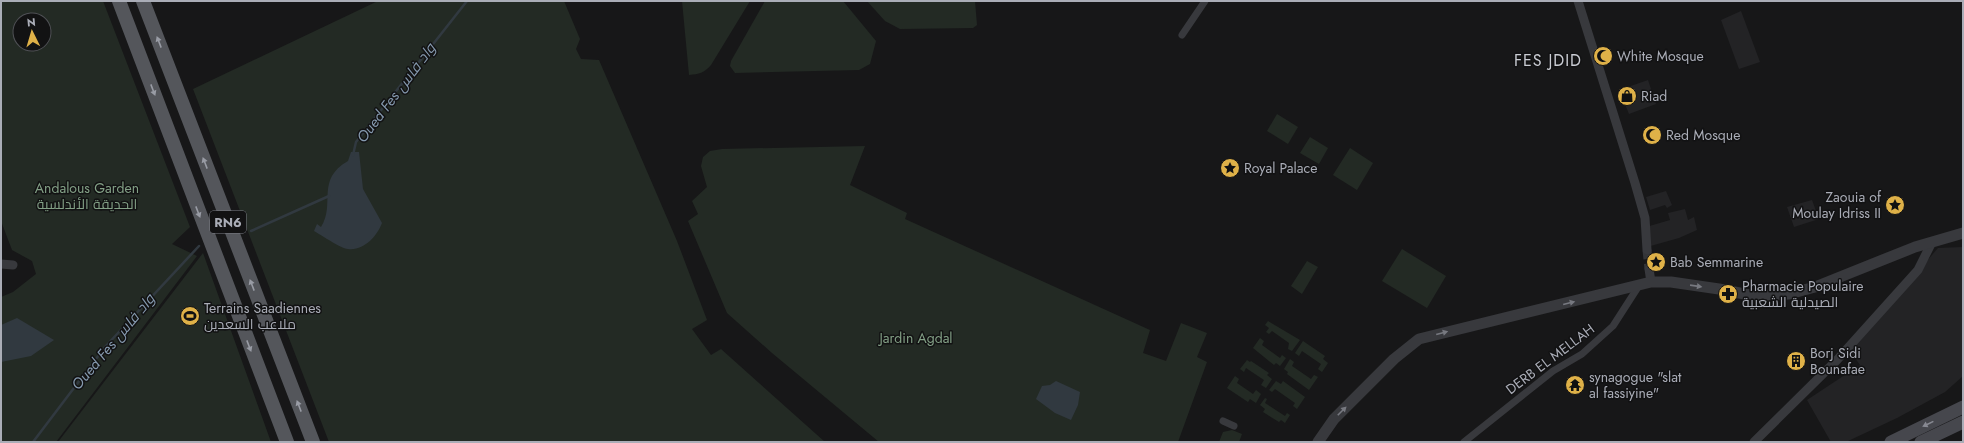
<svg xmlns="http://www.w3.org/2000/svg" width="1964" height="443" font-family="Jost,Cairo,sans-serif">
  <rect width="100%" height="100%" fill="#171718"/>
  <g fill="#232325">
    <path d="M1741,11l19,51 -21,7 -18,-49z"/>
    <path d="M1648,80l8,24 -27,10 -4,-10 -3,1 -3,-8 5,-2 -2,-6z"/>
    <path d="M1666,191l6,14 -5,3 -2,-3 -15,5 -4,-13z"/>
    <path d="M1812,200l7,19 -25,8 -7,-20z"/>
    <path d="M1685,209l3,11 6,-3 3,13 -18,8 -32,9 -1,-20 24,-7 -2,-7z"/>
    <path d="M1963,247v129l-18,16 -48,26 -51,24h-15l-24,-42 53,-35 -10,-14 88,-103z"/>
  </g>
  <g fill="#232a24" fill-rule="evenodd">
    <path d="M1,1h102l87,226 -18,17 25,12 -141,186h-55v-145l12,-5 23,-18 -4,-13 -20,-11 -11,-29zM20,20h24v24h-24z"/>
    <path d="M378,1h186l16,38 -4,10 5,10 18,1 78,181 30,79 -15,9 19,26 10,-6 104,93h-496l-136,-353z"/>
    <path d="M682,1h68l-39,64c-7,8 -12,9 -22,10z"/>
    <path d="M765,1h78l33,40 -6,23 -11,6 -124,3 -5,-7 1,-5z"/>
    <path d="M867,1h108l2,24 -4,3 -73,1 -15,-8z"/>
    <path d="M1277,114l21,13 -10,17 -21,-13z"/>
    <path d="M1310,137l18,11 -9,16 -19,-11z"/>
    <path d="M865,146l-15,39 57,28 -2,6 245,111 -7,23 23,8 15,-38 26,10 -10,24 10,5 -29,80h-299l-107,-89 -45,-40 -39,-92 10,-7 -6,-13 15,-14 -6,-21 2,-9 7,-6 12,-2z"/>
    <path d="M1350,148l23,15 -16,27 -24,-15z"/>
    <path d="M1402,249l44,27 -19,32 -45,-27z"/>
    <path d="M203,253l68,189h-213z"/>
    <path d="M1307,261l11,6 -16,27 -11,-8z"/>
    <path d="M1268,321l32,19 -8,11 -4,-2 1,-6 -17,-12 -3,3 -3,-2 3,-4 -4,-3z"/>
    <path d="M1260,338l4,3 -2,4 18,13 2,-3 4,3 -6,8 -4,-3 -2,2 -21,-17z"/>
    <path d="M1303,341l22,15 -2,3 5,4 -6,9 -4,-3 3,-5 -19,-13 -3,5 -4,-3z"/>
    <path d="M1290,359l4,3 -2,4 19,13 3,-4 4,2 -9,13 -22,-16 1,-2 -4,-3z"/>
    <path d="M1247,360l3,2 1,-1 18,12 -2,2 5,4 -6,9 -5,-3 3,-5 -18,-12 -2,4 -4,-3z"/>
    <path d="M1235,376l4,3 -2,4 16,11 3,-4 5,4 -5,9 -6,-4 -2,3 -21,-14z"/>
    <path d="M1276,381l5,3 2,-3 22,16 -8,12 -4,-3 2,-3 -20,-14 -3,3 -3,-2z"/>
    <path d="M1265,398l2,1 -2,4 20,13 2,-3 3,2 -5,8 -4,-3 -2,2 -16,-10 2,-3 -5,-4z"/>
    <path d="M1232,430l10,4 -3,8h-20l4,-10z"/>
  </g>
  <g fill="#313940">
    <path d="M351,152h8l4,37 19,34c-5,13 -18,28 -34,26 -8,-1 -25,-13 -34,-18l3,-7 4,3c15,-23 -6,-47 27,-66z"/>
    <path d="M17,318l37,22 -23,16 -30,6v-37z"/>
    <path d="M1056,381l24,11 -2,13 -7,15 -16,-7 -19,-14 6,-13 8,-1z"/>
  </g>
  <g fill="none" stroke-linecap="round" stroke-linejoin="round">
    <g stroke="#313940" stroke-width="2.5">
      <path d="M353,155l3,-13 111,-141"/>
      <path d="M251,231l78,-35"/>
      <path d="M33,442l72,-95 94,-101"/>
    </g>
    <path stroke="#343538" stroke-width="9" stroke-dasharray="9 4.5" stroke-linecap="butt" d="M1647,250l2,19"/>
    <g stroke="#38393d" stroke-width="7">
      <path d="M1182,35l23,-34"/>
      <path d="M1223,421l11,5"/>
      <path d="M1464,442l89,-71 29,-17 31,-28 27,-42"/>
    </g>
    <g stroke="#38393d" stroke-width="9">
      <path d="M1578,1l57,182 10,35 2,32"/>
      <path d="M1,264l12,1"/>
      <path d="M1649,269l2,13"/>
      <path d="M1754,442l83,-82 81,-90 14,-28"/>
    </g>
    <path stroke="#38393d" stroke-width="11" d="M1318,442l16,-23 60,-60 25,-20 232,-57h20l48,7 36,7 34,-2 26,-7 100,-40 48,-14"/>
    <g stroke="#46474d" stroke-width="13">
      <path d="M1891,442l72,-35"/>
      <path d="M1921,442l42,-20"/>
    </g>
    <g stroke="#54565b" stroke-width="14">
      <path d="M119,1l168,441"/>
      <path d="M143,1l170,441"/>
    </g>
  </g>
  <defs><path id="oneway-solid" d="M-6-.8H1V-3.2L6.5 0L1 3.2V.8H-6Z"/></defs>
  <g fill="#999ca5">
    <use href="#oneway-solid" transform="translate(159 42) rotate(-111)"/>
    <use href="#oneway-solid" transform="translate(153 90) rotate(69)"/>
    <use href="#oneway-solid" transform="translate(205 163) rotate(-111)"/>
    <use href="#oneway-solid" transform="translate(198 212) rotate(69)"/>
    <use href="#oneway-solid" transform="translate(252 285) rotate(-111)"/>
    <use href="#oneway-solid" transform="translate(249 346) rotate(69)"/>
    <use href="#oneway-solid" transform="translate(299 406) rotate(-111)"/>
  </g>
  <g fill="#777980">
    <use href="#oneway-solid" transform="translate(1696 286) rotate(8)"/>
    <use href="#oneway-solid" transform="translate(1569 303) rotate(-14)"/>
    <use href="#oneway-solid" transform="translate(1442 333) rotate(-15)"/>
    <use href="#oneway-solid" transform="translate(1342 411) rotate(-45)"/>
  </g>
  <use fill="#878992" href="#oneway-solid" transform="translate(1928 424) rotate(154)"/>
  <defs>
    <g id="mosque-disc" transform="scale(1)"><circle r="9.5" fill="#dfb148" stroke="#121213"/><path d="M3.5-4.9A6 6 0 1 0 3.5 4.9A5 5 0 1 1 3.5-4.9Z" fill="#111"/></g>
    <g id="shop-disc" transform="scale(1)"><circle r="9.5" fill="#dfb148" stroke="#121213"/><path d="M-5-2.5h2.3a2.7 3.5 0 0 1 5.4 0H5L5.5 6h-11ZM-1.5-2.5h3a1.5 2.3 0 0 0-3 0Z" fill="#111"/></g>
    <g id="sight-disc" transform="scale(1)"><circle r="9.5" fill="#dfb148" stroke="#121213"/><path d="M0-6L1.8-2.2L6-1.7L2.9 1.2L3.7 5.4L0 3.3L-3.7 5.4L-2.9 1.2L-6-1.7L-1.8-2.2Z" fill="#111"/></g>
    <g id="pharmacy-disc" transform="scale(1)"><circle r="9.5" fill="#dfb148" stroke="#121213"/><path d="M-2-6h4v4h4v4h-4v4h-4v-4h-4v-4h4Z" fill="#111"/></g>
    <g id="stadium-disc" transform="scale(1)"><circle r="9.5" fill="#dfb148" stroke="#121213"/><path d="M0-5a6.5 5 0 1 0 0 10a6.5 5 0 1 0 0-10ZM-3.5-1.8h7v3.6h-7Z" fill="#111"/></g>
    <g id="building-disc" transform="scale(1)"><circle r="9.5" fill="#dfb148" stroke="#121213"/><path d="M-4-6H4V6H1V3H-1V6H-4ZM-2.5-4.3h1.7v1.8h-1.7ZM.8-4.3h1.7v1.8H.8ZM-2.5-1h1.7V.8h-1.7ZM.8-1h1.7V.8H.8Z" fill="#111"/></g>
    <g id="temple-disc" transform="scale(1)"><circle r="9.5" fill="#dfb148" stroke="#121213"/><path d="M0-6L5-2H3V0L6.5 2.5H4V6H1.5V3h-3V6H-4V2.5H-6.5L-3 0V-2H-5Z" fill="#111"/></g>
  </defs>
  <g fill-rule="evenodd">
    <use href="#mosque-disc" x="1603" y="56"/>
    <use href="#shop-disc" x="1627" y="96"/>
    <use href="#mosque-disc" x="1652" y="135"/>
    <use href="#sight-disc" x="1230" y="168"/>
    <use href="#sight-disc" x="1895" y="205"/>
    <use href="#sight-disc" x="1656" y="262"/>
    <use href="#pharmacy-disc" x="1728" y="294"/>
    <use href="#stadium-disc" x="190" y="316"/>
    <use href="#building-disc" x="1796" y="361"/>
    <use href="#temple-disc" x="1575" y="385"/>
  </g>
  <g text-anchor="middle" stroke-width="3" stroke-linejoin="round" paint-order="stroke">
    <rect fill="#121213" stroke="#7c7e86" stroke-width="1" x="210" y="211" width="36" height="22" rx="3"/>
    <g font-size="13" font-weight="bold" fill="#aaadb7">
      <text x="228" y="227">RN6</text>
    </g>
    <g font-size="14" fill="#aaadb7" stroke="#121213" text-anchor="start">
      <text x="1617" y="61">White Mosque</text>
      <text x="1641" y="101">Riad</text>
      <text x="1666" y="140">Red Mosque</text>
      <text x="1244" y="173">Royal Palace</text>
      <text x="1881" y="202" text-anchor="end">Zaouia of<tspan x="1881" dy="16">Moulay Idriss II</tspan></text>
      <text x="1670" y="267">Bab Semmarine</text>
      <text x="1742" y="291">Pharmacie Populaire<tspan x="1742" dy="16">الصيدلية الشعبية</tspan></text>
      <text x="204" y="313">Terrains Saadiennes<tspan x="204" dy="16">ملاعب السعدين</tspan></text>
      <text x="1810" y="358">Borj Sidi<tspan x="1810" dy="16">Bounafae</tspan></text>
      <text x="1589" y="382">synagogue "slat<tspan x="1589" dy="16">al fassiyine"</tspan></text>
    </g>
    <g font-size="14" fill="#83a086" stroke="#121213">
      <text x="87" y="193">Andalous Garden<tspan x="87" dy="16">الحديقة الأندلسية</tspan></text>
      <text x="916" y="343">Jardin Agdal</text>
    </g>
    <g font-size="14" fill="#aaadb7" stroke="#121213">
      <text transform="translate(1550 359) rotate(-37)" y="5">DERB EL MELLAH</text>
    </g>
    <g font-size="15" font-style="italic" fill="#8599ae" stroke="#121213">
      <text transform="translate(396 93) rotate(-53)" y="5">Oued Fes واد فاس</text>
      <text transform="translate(113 342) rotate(-50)" y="5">Oued Fes واد فاس</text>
    </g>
    <g font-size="16" letter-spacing="1" fill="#caccd3" stroke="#121213">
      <text x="1548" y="66">FES JDID</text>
    </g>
  </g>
  <rect width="1964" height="443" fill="none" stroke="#aaadb7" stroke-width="4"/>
  <g transform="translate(32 32) rotate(355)"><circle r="19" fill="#121213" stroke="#4f5055"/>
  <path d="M0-3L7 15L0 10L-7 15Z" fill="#dfb148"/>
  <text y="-6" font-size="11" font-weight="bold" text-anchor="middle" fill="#aaadb7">N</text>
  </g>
</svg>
